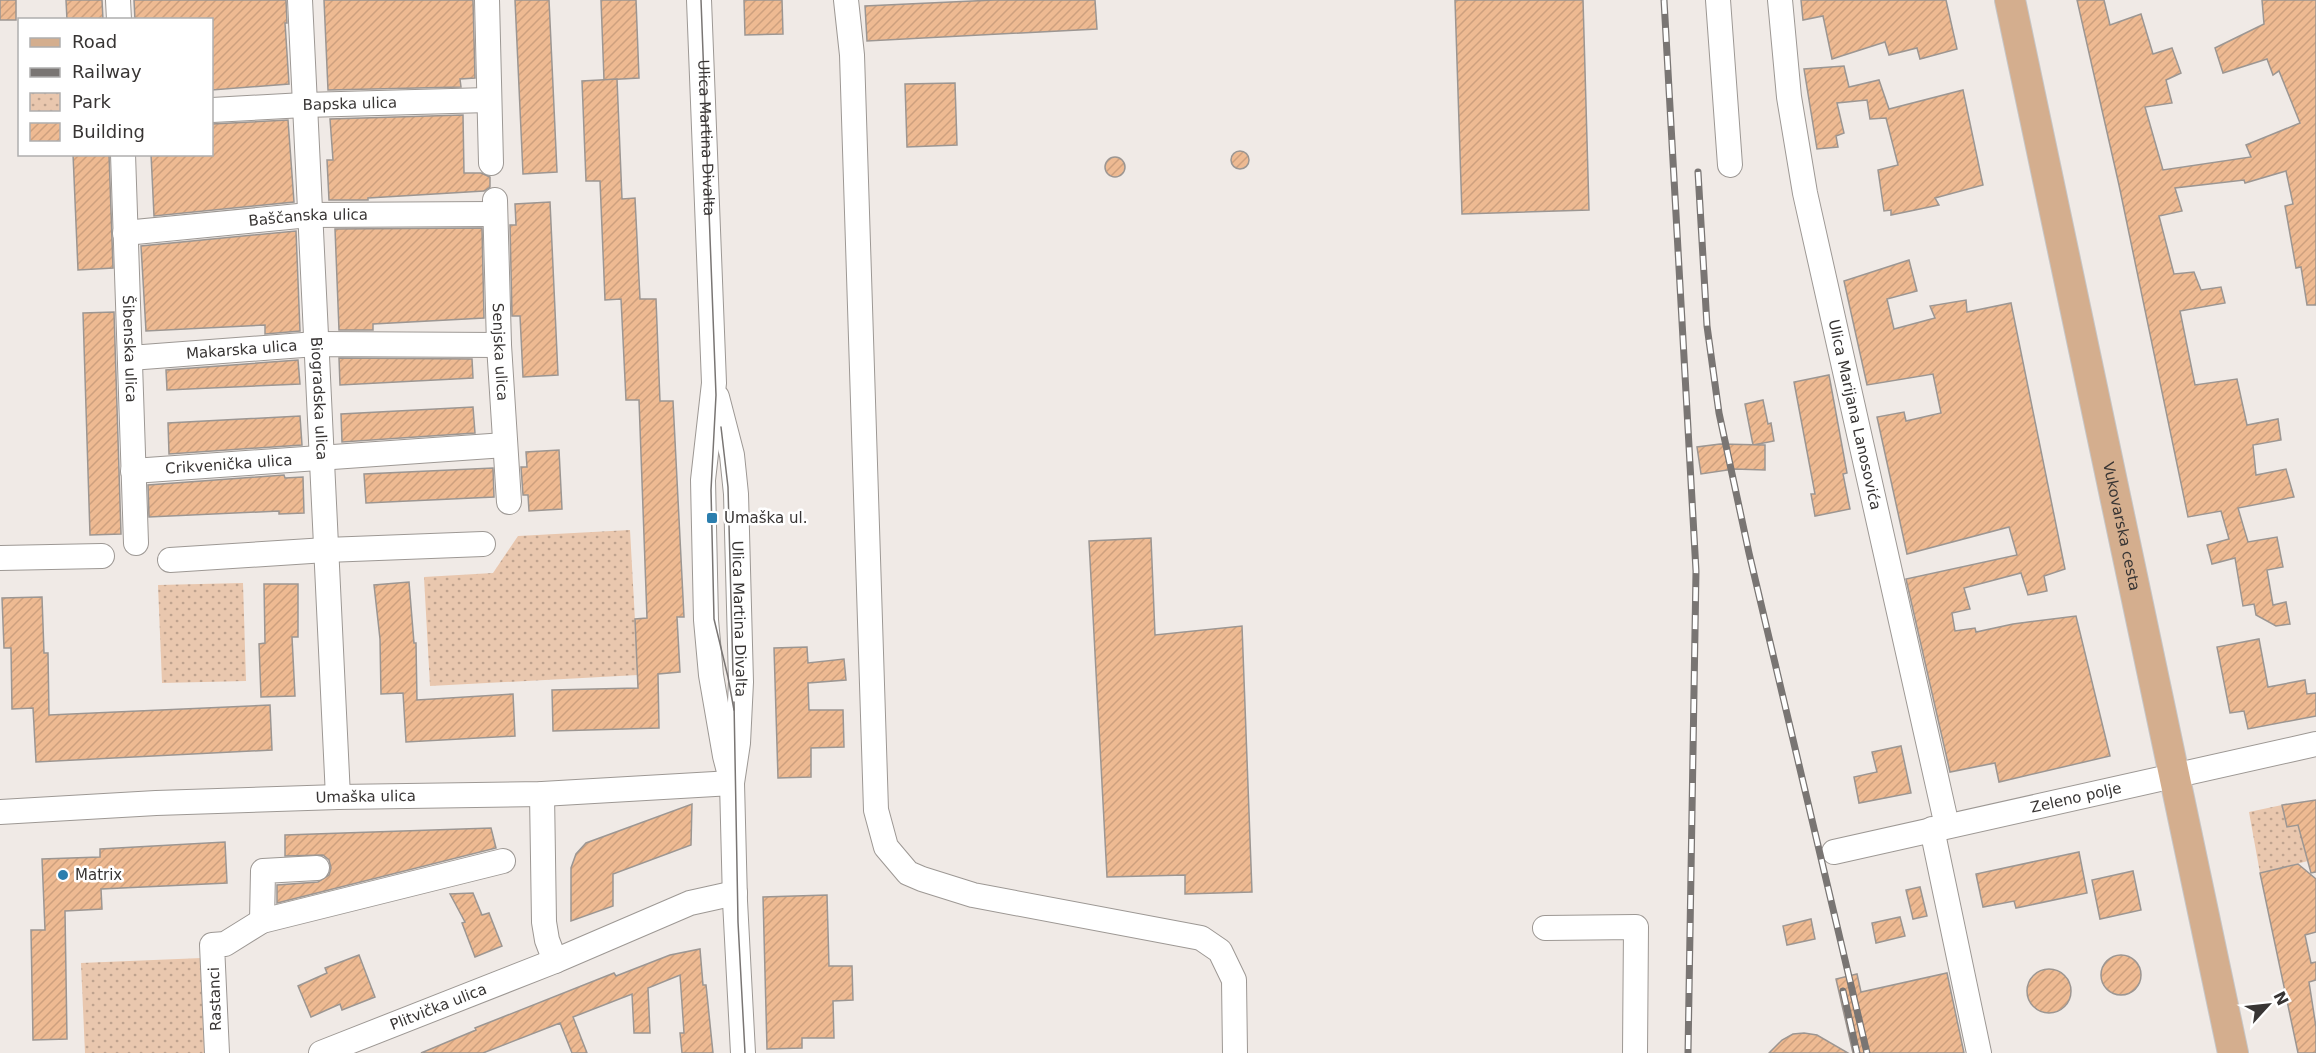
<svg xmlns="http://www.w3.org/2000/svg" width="2316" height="1053" font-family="'DejaVu Sans',sans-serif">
  <defs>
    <pattern id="park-dots" width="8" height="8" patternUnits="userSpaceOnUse" patternTransform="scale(1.5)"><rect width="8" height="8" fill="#e9c7ae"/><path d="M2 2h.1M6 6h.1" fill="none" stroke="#bea28e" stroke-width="1.8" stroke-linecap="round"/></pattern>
    <pattern id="building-hatch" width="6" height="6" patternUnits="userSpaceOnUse" patternTransform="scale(1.5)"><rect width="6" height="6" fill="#eeba92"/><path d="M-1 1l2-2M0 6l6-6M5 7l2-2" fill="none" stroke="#cda07e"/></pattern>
  </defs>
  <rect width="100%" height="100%" fill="#f0eae6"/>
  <g fill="url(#park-dots)">
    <path d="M630,530l8,145 -208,11 -6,-109 69,-4 25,-37z"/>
    <path d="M243,583l3,98 -84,2 -4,-98z"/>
    <path d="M2282,805l5,22 11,-2 10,36 -48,12 -11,-61z"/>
    <path d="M202,958l4,95h-121l-4,-90z"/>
  </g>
  <g fill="url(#building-hatch)" stroke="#9c9692" stroke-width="1.5">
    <rect x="0" y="0" width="16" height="20"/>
    <path d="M66,0h36l1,20h-36z"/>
    <path d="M134,0h152l1,23h-2l4,61 -77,6v-70h-77z"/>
    <path d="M324,0h149l2,78 -15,1 1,8 -133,3z"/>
    <path d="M515,0h34l8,172 -34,2z"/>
    <path d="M601,0h35l3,78 -35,2z"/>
    <path d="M744,0h38l1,34 -38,1z"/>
    <path d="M994,0h101l2,29 -230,12 -2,-35z"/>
    <path d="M1455,0h128l6,210 -127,4z"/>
    <path d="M1801,0h145l11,49 -37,10 -3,-11 -28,7 -4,-13 -53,17 -9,-43 -20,4z"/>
    <path d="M2077,0h27l6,25 31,-11 12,40 19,-6 9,25 -15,7 6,23 -27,4 18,63 88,-13 -5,-12 54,-22 -21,-52 -6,4 -6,-16 -44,14 -8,-25 49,-24 -2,-24h54v305h-9l-6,-38 -5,1 -11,-62 8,-2 -7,-33 -41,12 -1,-3 -69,8 7,23 -23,5 15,58 20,-2 7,18 20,-3 4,16 -45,8 15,74 42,-6 10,46 31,-6 3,21 -28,5 3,30 30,-6 8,28 -56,11 10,34 29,-5 6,30 -16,3 6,35 13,-3 4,22 -14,2 -20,-11 -2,-11 -11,2 -8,-48 -23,6 -5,-19 22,-6 -8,-28 -33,6 -69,-332z"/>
    <path d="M1844,66l5,21 30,-7 10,29 74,-19 20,95 -48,13 4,7 -48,10v-5l-7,1 -6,-41 20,-5 -12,-47 -16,1 -3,-19 -30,3 7,30 -8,3 2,11 -21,2 -13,-80z"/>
    <path d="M617,79l5,120 13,-1 5,101h16l4,102h13l11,216h-7l3,55 -22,2 1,54 -106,3 -1,-41 86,-2 -3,-69 12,-1 -8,-218h-13l-5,-101 -16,1 -5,-119h-14l-4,-100z"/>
    <path d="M955,83l2,62 -50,2 -2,-63z"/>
    <path d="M463,115l1,58h17l9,4v10l-6,4 -116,7v2h-39l-2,-40h6l-3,-41z"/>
    <path d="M288,120l6,82 -140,14 -3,-62h61v-30z"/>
    <circle cx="1240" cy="160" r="9"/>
    <path d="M73,154h36l4,114 -35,2z"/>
    <circle cx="1115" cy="167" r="10"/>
    <path d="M550,202l8,173 -35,2 -3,-61h-8l-2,-91h6l-1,-21z"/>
    <path d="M482,228l2,90 -111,6v6h-34l-4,-101z"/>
    <path d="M296,231l4,100 -35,3v-9l-119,6 -5,-85z"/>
    <path d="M1909,260l8,31 -30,8 7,30 41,-11 -5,-12 36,-6 1,12 44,-9 54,266 -21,7 3,15 -19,4 -7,-22 -57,15 6,21 -18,4 3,18 20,-3 1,4 37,-8 63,-8 34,140 -111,26 -4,-19 -45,9 -44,-193 111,-24 -8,-28 -102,27 -30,-137 27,-5 2,9 35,-8 -8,-39 -66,11 -23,-104z"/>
    <path d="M114,312l7,222 -31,1 -7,-222z"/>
    <path d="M339,358l133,1 1,19 -133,7z"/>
    <path d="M298,360l2,24 -133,6 -1,-20z"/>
    <path d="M1829,375l18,98 -4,1 7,35 -35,7 -4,-22h4l-21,-112z"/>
    <path d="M1763,400l5,24 3,-1 3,18 -21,4 -8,-41z"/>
    <path d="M473,407l2,26 -133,9 -1,-28z"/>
    <path d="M300,416l2,29 -133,9 -1,-31z"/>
    <path d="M1720,444l45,1v25l-31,-1 -33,5 -4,-27z"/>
    <path d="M559,450l3,59 -33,2 -1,-16h-5l-2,-28h6l-1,-15z"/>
    <path d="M493,468l1,29 -128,6 -2,-29z"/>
    <path d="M284,475l1,3 18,-1 1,36 -25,1v-3l-130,6 -1,-32z"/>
    <path d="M1151,538l4,97 87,-9 10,266 -67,2v-19l-78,2 -18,-336z"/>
    <path d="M409,582l5,61h2l1,57 96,-6 2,42 -109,6 -3,-49 -22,1 -1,-55 -6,-54z"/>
    <path d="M264,584h34v53h-6l3,59 -34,1 -2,-53 6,-1z"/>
    <path d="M42,597l2,56h4l1,62 221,-10 2,45 -236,12 -3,-54 -21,1 -1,-61h-7l-2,-50z"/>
    <path d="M2259,639l9,48 37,-7 2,14 9,-1v23l-68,13 -4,-18 -14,2 -13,-66z"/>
    <path d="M807,647l1,16 36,-4 2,21 -38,3 1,27h34l1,37 -33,1v29l-33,1 -4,-130z"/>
    <path d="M1901,746l10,47 -52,10 -5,-26 23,-5 -5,-20z"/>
    <path d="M2316,800v72l-5,1 -13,-48 -11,2 -5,-22z"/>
    <path d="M692,804l-1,41 -78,29v32l-42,15v-53l5,-14 10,-11z"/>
    <path d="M491,828l5,20 -219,55v-18l41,-3 11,-7 2,-7 -2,-8 -6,-5 -38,1v-21z"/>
    <path d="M225,842l2,41 -126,6 1,20 -37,2 2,128 -34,1 -2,-110h14l-3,-71 58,-2v-8z"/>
    <path d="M2079,852l8,41 -71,15 -2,-7 -31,6 -7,-33z"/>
    <path d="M2298,864l18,15v53l-11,3 6,28 5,-1v18l-7,2 7,45v26h-18l-38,-180z"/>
    <path d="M2133,871l8,39 -41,9 -8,-39z"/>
    <path d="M1920,887l7,29 -14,3 -7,-29z"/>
    <path d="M473,893l9,22 7,-2 13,33 -27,11 -13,-34 3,-1 -15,-28z"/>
    <path d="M827,895l2,71h23l1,34 -20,1 1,37h-32v10l-35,1 -4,-152z"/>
    <path d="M1900,917l5,19 -29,7 -4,-20z"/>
    <path d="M1811,919l4,20 -28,6 -4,-19z"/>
    <path d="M700,949l3,36h3l7,68h-31l-2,-20h4l-4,-58 -32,13 2,45h-16l-2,-39 -59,23 14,36h-15l-12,-30 -77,30h-62l55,-23 -1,-2 139,-55 2,3 54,-21z"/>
    <path d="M359,955l16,42 -33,13 -2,-6 -29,13 -13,-31 29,-13 -2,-5z"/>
    <circle cx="2121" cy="975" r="20"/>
    <circle cx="2049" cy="991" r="22"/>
    <path d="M1947,973l17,80h-111l-17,-74 21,-5 4,18z"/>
    <path d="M1804,1033l13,2 31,18h-79l13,-13 11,-6z"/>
  </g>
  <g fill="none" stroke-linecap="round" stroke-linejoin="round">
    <g stroke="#9d9894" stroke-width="26">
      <g id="minor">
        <path d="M118,0l1,20"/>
        <path id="s1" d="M300,0l38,797"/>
        <path d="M487,0l4,163"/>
        <path d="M699,0l15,383 -11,97 3,140 5,55 14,81 7,27"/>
        <path d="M846,0l6,55 24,755 10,37 22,26 14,6 51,16 228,43 19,13 14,29 1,73"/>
        <path d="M1718,0l12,165"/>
        <path id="s2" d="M1780,0l9,97 16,96 142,633"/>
        <path id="s3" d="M212,110l92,-5 185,-5"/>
        <path id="s4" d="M123,154l13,389"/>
        <path id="s5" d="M495,200l4,145 10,157"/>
        <path id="s6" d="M125,233l184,-18 185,-1"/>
        <path id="s7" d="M130,358l186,-14 183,1"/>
        <path id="s8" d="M717,397l15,58 4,39 5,188 -3,61 -6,40 3,118 8,152"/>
        <path id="s9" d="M133,471l372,-26"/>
        <path d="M0,558l102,-2"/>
        <path d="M170,560l156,-10 157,-6"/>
        <path d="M542,794l2,128 3,18 8,21"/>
        <path id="s10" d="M0,812l156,-9 182,-6 204,-3 190,-11"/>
        <path d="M1932,829l47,224"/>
        <path id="s11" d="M1834,852l482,-108"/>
        <path d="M262,921l1,-50 54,-3"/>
        <path d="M1545,928l91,-1 -1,126"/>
        <path d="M217,1053l-5,-108 13,-1 37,-23 241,-60"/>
        <path id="s12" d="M321,1053l234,-92 135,-58 45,-10"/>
      </g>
    </g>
    <g stroke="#c7c6c6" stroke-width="32">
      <g id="major">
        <path id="s13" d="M2010,0l223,1053"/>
      </g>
    </g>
    <use href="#minor" stroke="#fff" stroke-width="24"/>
    <use href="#major" stroke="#d4ae8e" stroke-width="30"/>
    <g stroke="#797573" stroke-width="1.5">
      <path id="s14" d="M701,0l15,395 -5,95 3,129 14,58 6,33"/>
      <path d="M721,427l7,60 5,188"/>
      <path d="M734,702l4,220 7,131"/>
    </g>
    <g stroke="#797573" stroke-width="7">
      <g id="rail">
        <path d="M1664,0l32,571 -8,482"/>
        <path d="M1698,172l9,154 12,87 30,140 118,500"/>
        <path d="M1843,991l14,62"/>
      </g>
    </g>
    <use href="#rail" stroke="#fff" stroke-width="4.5" stroke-dasharray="14" stroke-linecap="butt"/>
  </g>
  <g fill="#2b7eae" stroke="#fff" stroke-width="2">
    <rect x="706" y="512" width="12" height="12" rx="3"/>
    <circle cx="63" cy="875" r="6"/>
  </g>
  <g text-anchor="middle" stroke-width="5" stroke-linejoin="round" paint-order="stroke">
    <g font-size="15" fill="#383534" stroke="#fff">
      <text dy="5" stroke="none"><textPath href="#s3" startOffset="138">Bapska ulica</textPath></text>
      <text dy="5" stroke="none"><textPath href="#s14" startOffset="138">Ulica Martina Divalta</textPath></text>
      <text dy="5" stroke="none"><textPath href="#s6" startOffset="184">Baščanska ulica</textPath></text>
      <text dy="5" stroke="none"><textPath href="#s4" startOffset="195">Šibenska ulica</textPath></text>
      <text dy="5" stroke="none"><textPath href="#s7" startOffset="112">Makarska ulica</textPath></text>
      <text dy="5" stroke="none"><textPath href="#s5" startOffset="152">Senjska ulica</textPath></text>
      <text dy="5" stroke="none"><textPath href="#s1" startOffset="399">Biogradska ulica</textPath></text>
      <text dy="5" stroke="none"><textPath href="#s2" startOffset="422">Ulica Marijana Lanosovića</textPath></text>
      <text dy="5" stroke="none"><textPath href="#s9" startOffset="96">Crikvenička ulica</textPath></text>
      <text dy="5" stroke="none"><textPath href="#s13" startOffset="538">Vukovarska cesta</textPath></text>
      <text dy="5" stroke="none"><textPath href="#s8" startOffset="224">Ulica Martina Divalta</textPath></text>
      <text dy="5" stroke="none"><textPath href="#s10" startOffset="366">Umaška ulica</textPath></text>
      <text dy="5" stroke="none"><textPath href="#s11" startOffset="248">Zeleno polje</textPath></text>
      <text transform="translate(215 999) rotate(-92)" y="5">Rastanci</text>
      <text dy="5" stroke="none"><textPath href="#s12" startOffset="126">Plitvička ulica</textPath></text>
    </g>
    <g font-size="15" fill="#383534" stroke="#fff" text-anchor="start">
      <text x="724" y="523">Umaška ul.</text>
      <text x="75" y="880">Matrix</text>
    </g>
  </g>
  <rect x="18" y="18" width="195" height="138" fill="#ffffff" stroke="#afaeae" stroke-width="1.5"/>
  <rect x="30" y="38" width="30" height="9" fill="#d4ae8e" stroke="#afaeae" stroke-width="1.5"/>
  <text x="72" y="48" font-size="18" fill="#383534">Road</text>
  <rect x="30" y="68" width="30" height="9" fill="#797573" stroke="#afaeae" stroke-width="1.5"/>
  <text x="72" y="78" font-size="18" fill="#383534">Railway</text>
  <rect x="30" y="93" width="30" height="18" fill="url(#park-dots)" stroke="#afaeae" stroke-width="1.5"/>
  <text x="72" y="108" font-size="18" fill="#383534">Park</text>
  <rect x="30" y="123" width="30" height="18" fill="url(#building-hatch)" stroke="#afaeae" stroke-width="1.5"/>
  <text x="72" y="138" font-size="18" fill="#383534">Building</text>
  <g transform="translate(2268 1005) rotate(63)" stroke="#ffffff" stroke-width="4.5" paint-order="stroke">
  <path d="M0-4.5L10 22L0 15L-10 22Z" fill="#383534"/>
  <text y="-9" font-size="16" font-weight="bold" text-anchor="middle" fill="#383534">N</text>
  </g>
</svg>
